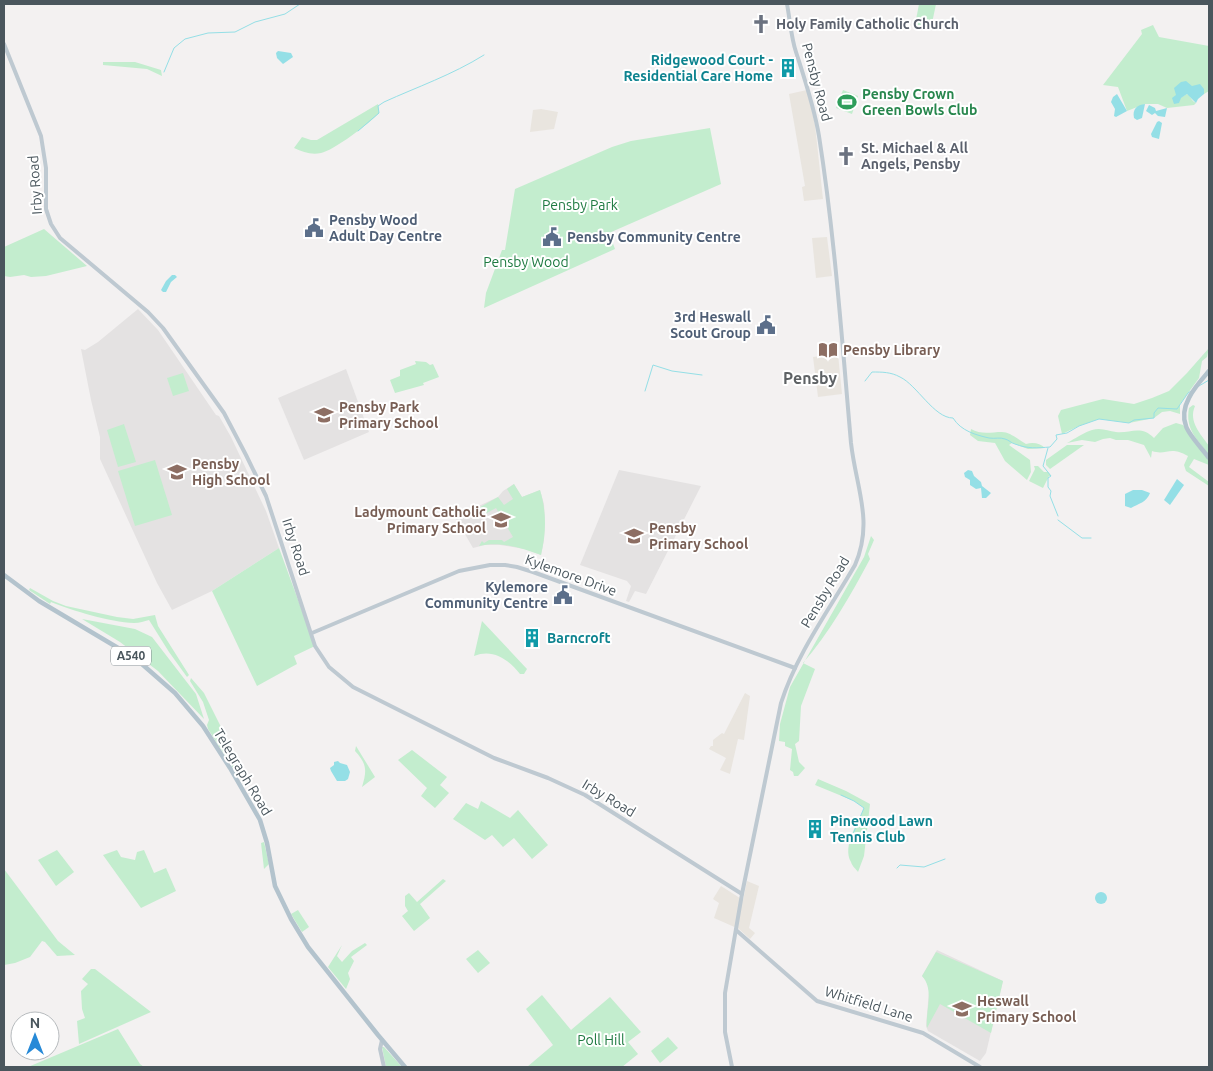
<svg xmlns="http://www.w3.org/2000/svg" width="1213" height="1071" font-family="Ubuntu,sans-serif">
  <rect width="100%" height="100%" fill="#f3f1f1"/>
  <g fill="#e9e5df">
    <path d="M807,90l8,35 8,74 -19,2 -2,-14 3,-1 -16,-92z"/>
    <path d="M541,109l17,3 -4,17 -24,3 3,-22z"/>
    <path d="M827,237l5,39 -16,2 -4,-40z"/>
    <path d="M838,354l4,40 -24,3 -5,-40z"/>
    <path d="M745,693l5,3 -6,44 -6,-1 -8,35 -10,-4 6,-12 -17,-9 2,-3h2v-6l9,-7 2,1z"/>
    <path d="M747,881l12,5 -10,42 6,5 -5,6 -11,-10 -25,-11 5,-15 -6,-4 8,-13 22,14z"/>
  </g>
  <g fill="#e4e2e2">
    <path d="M138,309l20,21 58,85 3,1 12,21 35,74 13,37 -67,43 -40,19 -15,-27 -57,-124v-22l-9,-37 -10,-51 4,1 13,-8z"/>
    <path d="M346,369l23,63 -65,28 -26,-62z"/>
    <path d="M619,470l82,16 -55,108 -11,-3 -6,11 -3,-1 5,-15 -4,-5 -47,-16z"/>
    <path d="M514,484l8,13 18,-7 4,14 1,19 -1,17 -3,15 -16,-6 -25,-4h-15l-12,3 -18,-31 43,-20 5,-6z"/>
    <path d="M937,950l66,31 -17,72 -6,8 -52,-30 -2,-5 3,-35 -2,-10 -5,-5z"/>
  </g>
  <g fill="#c3edce">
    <path d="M919,4h17l-5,24 -16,-3z"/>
    <path d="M1153,25l6,12 50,9v45l-5,3v-2l-8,-6h-4l-12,12 7,-4c4,2 4,7 9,9l-2,2 -27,3 -9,-4h-13l-18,7 -9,-24 -15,-2 39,-51 -1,-4z"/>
    <path d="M103,62h32l26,8 1,6 -15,-7 -44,-4z"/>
    <path d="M843,90l15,6 -6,18 -16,-6z"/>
    <path d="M378,104l1,9c-9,10 -46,38 -58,40 -10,2 -18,-1 -27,-5l8,-11 9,3h6z"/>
    <path d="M710,128l11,56 -112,49 6,16 -131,59 2,-15 16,-43h3l10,-61 97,-42 19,-6z"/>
    <path d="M44,229l43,37 -41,10 -15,1 -7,-2 -14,2 -6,-1v-29z"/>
    <path d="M1209,348l-2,9 -5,4 -3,17 -19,26v10l-10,-3 -8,1 -8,6 -25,5 -30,-4 -20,7 -17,8 -4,-18 3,-6 42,-11 31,5 18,-6 17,-7 18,-18z"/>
    <path d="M415,361l11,1 4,3 3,-1 6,13 -16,6 1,2 -29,8 -5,-13 10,-4v-6l16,-6z"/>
    <path d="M183,373l6,18 -16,5 -6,-18z"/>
    <path d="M1193,405l2,1c-7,16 6,28 14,40v9c-12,-16 -24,-26 -20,-47z"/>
    <path d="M1176,423l7,2 26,36v4l-15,-6 -5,8 20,15v4l-23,-15 -2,-6 4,-9c-19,-11 -21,0 -36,-5l-1,7 -7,-13 -16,-5h-12l-6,-2 -7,1 -8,3 -13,-2 -15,3c7,-4 18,-11 25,-13 9,-3 16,1 24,2 13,2 25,-8 38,6l9,-10z"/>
    <path d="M124,424l12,38 -18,5 -11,-37z"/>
    <path d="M971,429c10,6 20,3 31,3 8,0 17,8 24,12 7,-2 14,-1 19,4l-17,1 -16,-6 -3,2 21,15 1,12 -4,8 -22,-19 -10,-18 -17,-2 -8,-6z"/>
    <path d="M1067,445h17l-34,24 -4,-4v-5z"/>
    <path d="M155,460l17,55 -37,11 -17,-55z"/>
    <path d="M1034,466h4l6,6h4l3,4h-2l-6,12 -14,-7 6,-12z"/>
    <path d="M514,484l8,13 18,-7c7,23 6,43 1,65 -19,-7 -41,-14 -62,-9l3,-5 2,2 5,-3h13l2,2 9,-5 -17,-29 -11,6 -2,-3 -6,2 -2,-3 23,-13 6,8 9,-6 -6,-10z"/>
    <path d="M871,536l3,4 -6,14 2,5c-19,36 -41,74 -67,104l12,6 -14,37 -2,35 -4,3 4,18 6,6 -7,8h-4l-1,-4 -3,-2 2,-21 -7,-3v-4l-6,-1 1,-17 10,-37 74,-130z"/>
    <path d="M279,548l36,98 -21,10 3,8 -40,22 -45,-95z"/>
    <path d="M30,588l23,13 13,5 51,11 16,2 22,-4 3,11 31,49 -2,2 -18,-25 -20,-32c-5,1 -9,3 -15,3 -25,-1 -60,-12 -83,-21l-1,2 -21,-14z"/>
    <path d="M82,619l53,10 17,8 44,57 8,25 -46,-48 -38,-29z"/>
    <path d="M482,621l45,48 -3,5h-4c-11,-14 -27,-26 -46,-18z"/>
    <path d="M191,678l13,15 37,74 -3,2 7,18 -37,-58 -1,-4 2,-5 -6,-18 -13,-21z"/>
    <path d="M356,746l19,31 -13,10c5,-17 5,-23 -7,-36z"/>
    <path d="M412,750l35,27 -7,8 9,8 -14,15 -14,-12 6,-8 -29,-28z"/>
    <path d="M818,779l28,12 24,13 -6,52 -6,16c-2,-3 -6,-6 -7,-10 -9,-16 7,-39 13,-54l-10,-7 -39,-16z"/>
    <path d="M481,801l29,17 8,-8 30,35 -16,14 -18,-21 -11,9 -11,-12 -7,5 -32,-21 13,-16 12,6z"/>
    <path d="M264,842l5,22 -5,5 -3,-26z"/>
    <path d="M57,850l17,22 -18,14 -18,-26z"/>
    <path d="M117,850l4,7 14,3 2,-8 7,-2 10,23 12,-5 10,23 -35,17 -38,-53z"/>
    <path d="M4,869l54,72 17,14 -18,1 -12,-14 -3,-1 -12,16 -15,6 -11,2z"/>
    <path d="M443,879l3,2 -26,23 10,14 -16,13 -12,-15 6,-5 -3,-5v-10l4,-3 8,9z"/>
    <path d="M298,910l11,17 -7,5 -11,-18z"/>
    <path d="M365,943l2,2 -16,12 3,4 -6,12 2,6 -4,10 -18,-22 14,-22 -5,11 5,6 10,-11z"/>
    <path d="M478,950l12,13 -12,10 -12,-14z"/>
    <path d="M936,952l67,29 -12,52 -51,-29 -13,24c-2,-17 8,-38 -5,-52z"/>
    <path d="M91,969h4l56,43 -72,32 -2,-23 8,-3 -3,-9 -1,-18 7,-7 -6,-5z"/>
    <path d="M542,995l29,35 39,-33 31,35 -13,10 10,12 -16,13h-95l26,-22 -27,-36z"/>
    <path d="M118,1029l22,35 4,3h-116z"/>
    <path d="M668,1037l10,11 -18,15 -9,-12z"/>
    <path d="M382,1047h2l18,20h-16z"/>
  </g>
  <g fill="#94dfe6">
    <path d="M278,51l13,2 2,4 -10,7 -6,-6 -1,-5z"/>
    <path d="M1186,81l6,5 8,-2 4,5v5l-6,5 -2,4 -9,-9 -6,4 -2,5 -5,1 -2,-6 4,-3 -2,-7 7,-6z"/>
    <path d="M1117,94l10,17 -11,6 -2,-1 1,-7 -4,-7 2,-5z"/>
    <path d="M1145,104l-3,14 -5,2 -3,-2c-2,-9 3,-13 11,-14z"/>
    <path d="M1149,105l6,3 1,3 11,-3 -2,9 -7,-1 -3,-3 -3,2 -6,-4z"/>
    <path d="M1159,121l3,2 -3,16 -7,-2 -1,-3 6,-12z"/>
    <path d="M172,275h3l2,2 -6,5 -5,10h-3l-2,-2 5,-9z"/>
    <path d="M968,470l4,1 2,5 7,6 1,4 9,7 -5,5h-4l-1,-10 -5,1 -6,-4v-5l-5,-3 -1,-4z"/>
    <path d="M1177,479l7,6 -14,20 -6,-5z"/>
    <path d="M1133,490h9l8,3c-3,9 -12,11 -19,15l-6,-2v-12z"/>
    <path d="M338,761l2,2 7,2 3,7 -2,7 -3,2h-8l-6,-10 -1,-3 4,-3v-3z"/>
    <circle cx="1101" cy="898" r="6"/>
  </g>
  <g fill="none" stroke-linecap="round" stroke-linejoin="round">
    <g stroke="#94dfe6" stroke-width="1">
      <path d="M164,72l10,-24 11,-9 23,-6 27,-1 20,-10 30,-8 15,-10"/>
      <path d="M358,131l21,-18 -1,-7 6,-4c33,-15 68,-27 100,-47"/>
      <path d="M865,381l7,-9c10,0 19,0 28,5 17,8 34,41 53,41 8,13 23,17 36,20 6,1 11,-1 16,1 4,1 6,4 10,5 13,5 22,4 35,3l7,-8 -1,-4 11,-2 12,-7 20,-7 30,4 5,-3 20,-2v-5l4,-5 19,1 11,-16 3,-2"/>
      <path d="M1199,386l10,-6"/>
      <path d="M645,391l8,-26 19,6 30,4"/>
      <path d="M1048,448l-5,18 8,10 -3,2v9l3,4 -1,5 8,20"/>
      <path d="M1058,520l24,18h9"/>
      <path d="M841,795l13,6 10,7 -11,26"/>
      <path d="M897,868l3,-3 24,2 21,-8"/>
    </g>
    <g stroke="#bec9d1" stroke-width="4">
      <path d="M4,44l37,92 5,32v41l5,15 9,14 88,74 15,16 61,85 22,42 20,41 49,150 14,21 24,20 141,71 54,20 37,17 157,99"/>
      <path d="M312,633l147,-62 31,-6h15l12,2 16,5 262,96"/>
      <path d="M736,930l81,71 106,32 57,34"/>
      <path d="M382,1040l-2,9 4,18"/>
      <path d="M732,1067l-7,-35v-39l17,-99 39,-191c16,-50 48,-93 74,-138 19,-44 1,-77 -4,-122 -9,-102 -16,-205 -32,-307 -5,-30 -14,-56 -23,-84 -5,-15 -6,-32 -9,-48"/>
    </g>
    <g stroke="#b3c3cd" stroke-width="4.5">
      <path d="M1209,371c-12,14 -31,34 -23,55 2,8 18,25 23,32"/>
      <path d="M4,575l35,26 96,57 40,35 28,33 27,42 30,52 7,23 8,43 16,33 17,28 70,88 27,32"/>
    </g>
  </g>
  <defs>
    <g id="church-bare" transform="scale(1.5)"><path d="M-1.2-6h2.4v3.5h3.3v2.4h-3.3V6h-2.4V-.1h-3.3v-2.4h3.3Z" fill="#6b7280" stroke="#fff" stroke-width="2.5" paint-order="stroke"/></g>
    <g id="building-bare" transform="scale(1.5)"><path d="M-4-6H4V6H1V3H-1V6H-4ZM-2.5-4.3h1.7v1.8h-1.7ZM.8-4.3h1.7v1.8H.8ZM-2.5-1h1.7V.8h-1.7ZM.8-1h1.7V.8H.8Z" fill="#0f9aa8" stroke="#fff" stroke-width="2.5" paint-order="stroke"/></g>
    <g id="stadium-bare" transform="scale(1.5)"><path d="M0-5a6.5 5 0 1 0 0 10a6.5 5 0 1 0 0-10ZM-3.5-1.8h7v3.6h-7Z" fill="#2e9e5b" stroke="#fff" stroke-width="2.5" paint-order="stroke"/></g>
    <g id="civic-bare" transform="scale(1.5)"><path d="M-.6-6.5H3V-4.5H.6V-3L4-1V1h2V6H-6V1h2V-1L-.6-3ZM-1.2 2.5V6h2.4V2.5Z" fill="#5c6f8a" stroke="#fff" stroke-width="2.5" paint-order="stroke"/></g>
    <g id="library-bare" transform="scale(1.5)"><path d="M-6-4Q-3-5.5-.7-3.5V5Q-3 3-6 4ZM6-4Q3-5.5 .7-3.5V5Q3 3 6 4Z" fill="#8d6e63" stroke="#fff" stroke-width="2.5" paint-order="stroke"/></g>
    <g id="school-bare" transform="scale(1.5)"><path d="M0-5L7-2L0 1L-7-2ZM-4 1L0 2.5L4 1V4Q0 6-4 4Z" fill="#8d6e63" stroke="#fff" stroke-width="2.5" paint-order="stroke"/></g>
  </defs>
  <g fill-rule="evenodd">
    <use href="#church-bare" x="761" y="24"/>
    <use href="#building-bare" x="788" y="68"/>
    <use href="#stadium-bare" x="847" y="102"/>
    <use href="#church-bare" x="846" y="156"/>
    <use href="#civic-bare" x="314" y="228"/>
    <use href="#civic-bare" x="552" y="237"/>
    <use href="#civic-bare" x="766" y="325"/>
    <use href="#library-bare" x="828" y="350"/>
    <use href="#school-bare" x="324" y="415"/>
    <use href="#school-bare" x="177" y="472"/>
    <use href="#school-bare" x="501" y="520"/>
    <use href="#school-bare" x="634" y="536"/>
    <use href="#civic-bare" x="563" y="595"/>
    <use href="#building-bare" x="532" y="638"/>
    <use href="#building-bare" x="815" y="829"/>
    <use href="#school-bare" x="962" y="1009"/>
  </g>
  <g text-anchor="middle" stroke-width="4" stroke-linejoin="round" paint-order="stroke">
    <rect fill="#fff" stroke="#80898e" stroke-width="1" x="111" y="646.5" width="40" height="19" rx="4"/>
    <g font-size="12" font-weight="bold" fill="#4a565d">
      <text x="131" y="660">A540</text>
    </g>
    <g font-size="14" font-weight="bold" fill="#5b616d" stroke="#fff" text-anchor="start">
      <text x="776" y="29">Holy Family Catholic Church</text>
      <text x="861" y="153">St. Michael &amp; All<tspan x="861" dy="16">Angels, Pensby</tspan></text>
    </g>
    <g font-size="14" font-weight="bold" fill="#0d838f" stroke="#fff" text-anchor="start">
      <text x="773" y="65" text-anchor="end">Ridgewood Court -<tspan x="773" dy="16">Residential Care Home</tspan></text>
      <text x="547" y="643">Barncroft</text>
      <text x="830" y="826">Pinewood Lawn<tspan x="830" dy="16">Tennis Club</tspan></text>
    </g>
    <g font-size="14" fill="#4a565d" stroke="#fff">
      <text transform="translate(817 82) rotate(75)" y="5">Pensby Road</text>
      <text transform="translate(35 185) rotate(-94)" y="5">Irby Road</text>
      <text transform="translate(296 547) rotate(72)" y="5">Irby Road</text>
      <text transform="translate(571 575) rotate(20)" y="5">Kylemore Drive</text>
      <text transform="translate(825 592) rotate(-59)" y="5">Pensby Road</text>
      <text transform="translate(243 772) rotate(59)" y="5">Telegraph Road</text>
      <text transform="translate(609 798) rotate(31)" y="5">Irby Road</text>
      <text transform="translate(869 1004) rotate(17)" y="5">Whitfield Lane</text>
    </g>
    <g font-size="14" font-weight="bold" fill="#27864d" stroke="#fff" text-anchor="start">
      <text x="862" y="99">Pensby Crown<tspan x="862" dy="16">Green Bowls Club</tspan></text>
    </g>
    <g font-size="14" fill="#1e7a41" stroke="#fff">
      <text x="580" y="210">Pensby Park</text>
      <text x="526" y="267">Pensby Wood</text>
      <text x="601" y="1045">Poll Hill</text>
    </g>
    <g font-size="14" font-weight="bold" fill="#4e5e75" stroke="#fff" text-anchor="start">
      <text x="329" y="225">Pensby Wood<tspan x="329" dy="16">Adult Day Centre</tspan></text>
      <text x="567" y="242">Pensby Community Centre</text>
      <text x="751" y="322" text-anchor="end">3rd Heswall<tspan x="751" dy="16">Scout Group</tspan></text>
      <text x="548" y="592" text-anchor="end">Kylemore<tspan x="548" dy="16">Community Centre</tspan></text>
    </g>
    <g font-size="14" font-weight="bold" fill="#785e54" stroke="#fff" text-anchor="start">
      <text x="843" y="355">Pensby Library</text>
      <text x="339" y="412">Pensby Park<tspan x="339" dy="16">Primary School</tspan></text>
      <text x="192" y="469">Pensby<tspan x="192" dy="16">High School</tspan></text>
      <text x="486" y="517" text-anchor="end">Ladymount Catholic<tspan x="486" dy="16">Primary School</tspan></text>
      <text x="649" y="533">Pensby<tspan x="649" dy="16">Primary School</tspan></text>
      <text x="977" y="1006">Heswall<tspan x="977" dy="16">Primary School</tspan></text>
    </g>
    <g font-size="16" font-weight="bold" fill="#5e6265" stroke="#fff">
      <text x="810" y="384">Pensby</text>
    </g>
  </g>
  <rect width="1213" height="1071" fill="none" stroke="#4a565d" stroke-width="10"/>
  <g transform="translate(35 1036)"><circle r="24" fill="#ffffff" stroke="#b7bbbe"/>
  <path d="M0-4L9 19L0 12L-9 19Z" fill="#2689d7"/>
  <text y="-8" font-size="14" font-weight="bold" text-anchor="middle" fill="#4a565d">N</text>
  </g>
</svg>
